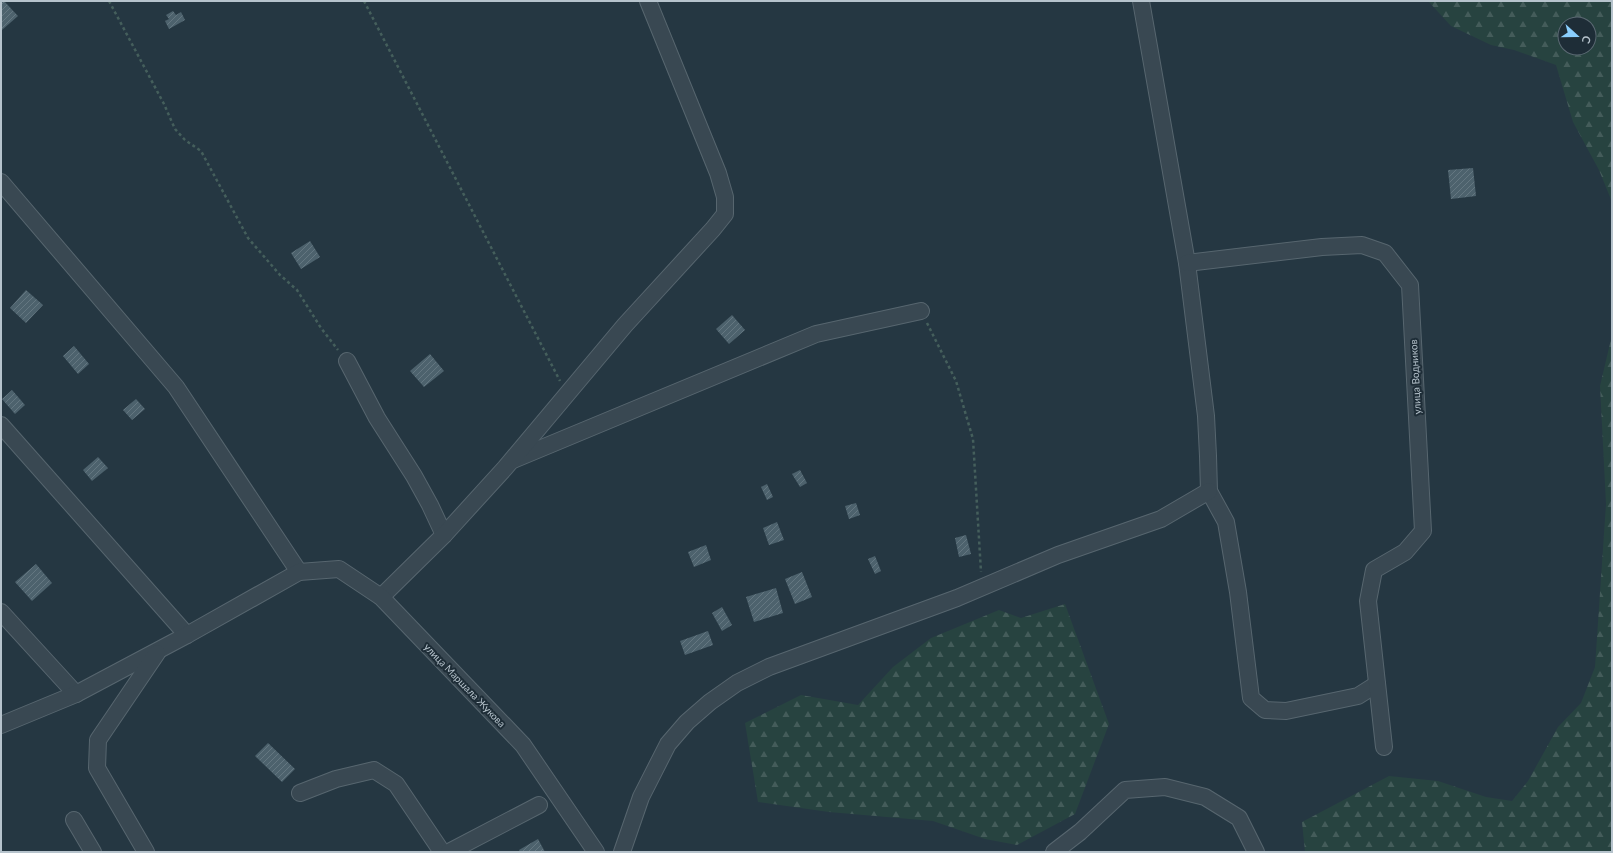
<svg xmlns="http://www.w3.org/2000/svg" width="1613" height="853" font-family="Lato,sans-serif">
  <defs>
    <pattern id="forest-firs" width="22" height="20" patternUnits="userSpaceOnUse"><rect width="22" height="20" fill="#274340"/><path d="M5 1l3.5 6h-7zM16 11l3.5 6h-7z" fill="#445c5a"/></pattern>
    <pattern id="building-hatch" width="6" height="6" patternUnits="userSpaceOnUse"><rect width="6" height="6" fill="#4d626d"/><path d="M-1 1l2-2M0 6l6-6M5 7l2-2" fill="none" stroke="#647781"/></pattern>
  </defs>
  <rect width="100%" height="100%" fill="#253742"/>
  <g fill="url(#forest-firs)" fill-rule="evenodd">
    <path d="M1428,1h184v201l-13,-32 -26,-48 -17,-57 -42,-15 -23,-5 -40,-19zM1565,24h24v24h-24z"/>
    <path d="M1612,335v517h-307l-3,-30 87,-46 49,5 48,16 26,4 16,-20 30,-54 23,-24 14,-36 11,-163 -6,-118z"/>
    <path d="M1065,604l44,120 -34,90 -58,31 -32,-6 -52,-18 -104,-9 -71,-10 -13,-79 56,-28 57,10 35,-38 38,-29 68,-28 22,8z"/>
  </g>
  <g fill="url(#building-hatch)">
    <path d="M1,1h3l14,15 -16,14 -1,-1z"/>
    <path d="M173,11l3,4 5,-3 4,8 -16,9 -4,-8 4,-2 -3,-4z"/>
    <path d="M1473,168l3,28 -25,3 -3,-29z"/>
    <path d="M310,241l10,16 -19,12 -10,-16z"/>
    <path d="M26,290l17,15 -17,18 -16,-15z"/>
    <path d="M732,315l13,15 -16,14 -13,-15z"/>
    <path d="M74,346l15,18 -11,10 -15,-18z"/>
    <path d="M430,354l14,17 -20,16 -14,-16z"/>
    <path d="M12,390l13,15 -10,9 -13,-15z"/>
    <path d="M136,399l9,10 -13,11 -9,-10z"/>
    <path d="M98,457l10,11 -16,13 -9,-11z"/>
    <path d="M800,470l7,13 -7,4 -8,-13z"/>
    <path d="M767,484l6,13 -6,3 -6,-13z"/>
    <path d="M856,503l4,12 -11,4 -4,-13z"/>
    <path d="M777,522l7,18 -15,5 -6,-17z"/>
    <path d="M966,535l5,19 -12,3 -4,-19z"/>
    <path d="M706,545l5,15 -17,7 -6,-15z"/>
    <path d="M875,556l6,15 -6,3 -7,-15z"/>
    <path d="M36,564l16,19 -20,18 -17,-19z"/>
    <path d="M802,572l10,25 -17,7 -10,-25z"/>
    <path d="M776,588l7,25 -29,9 -8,-25z"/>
    <path d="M722,607l10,18 -10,6 -10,-18z"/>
    <path d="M708,631l5,14 -28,10 -5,-14z"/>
    <path d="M268,743l27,26 -13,13 -27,-26z"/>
    <path d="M538,839l7,13h-25l-1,-2z"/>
  </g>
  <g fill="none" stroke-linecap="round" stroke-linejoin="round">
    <g stroke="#57666f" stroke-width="18">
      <g id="minor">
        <path d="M1141,1l46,262 19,153 2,40 1,35 17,31 12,70 13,106 14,12 21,1 72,-15 19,-12"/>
        <path d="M1,182l175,205 123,185"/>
        <path d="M1187,263l135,-16 40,-2 23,8 25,32 13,246 -18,21 -31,18 -6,31 16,146"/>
        <path d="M347,361l30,57 37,58 16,29 14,30"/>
        <path d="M1,425l186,210"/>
        <path d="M513,460l303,-126 105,-23"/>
        <path d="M381,597l63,-62 61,-67 120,-143 88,-96 12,-15v-17l-7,-24 -70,-172"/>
        <path d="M1,612l75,82"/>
        <path d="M1,725l75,-31 111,-59 112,-63 40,-3 42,28 142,148 73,107"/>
        <path d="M300,793l36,-14 38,-9 22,14 46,68"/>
        <path d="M74,820l19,32"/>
        <path d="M146,852l-49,-84 1,-28 59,-87"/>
        <path d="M449,852l90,-47"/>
        <path d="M622,852l19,-55 27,-53 19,-22 23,-20 27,-19 32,-16 188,-69 101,-43 103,-36 48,-28"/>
        <path d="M1054,852l26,-20 45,-42 40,-3 40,10 34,21 17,34"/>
      </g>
    </g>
    <g stroke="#455f5c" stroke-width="2.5" stroke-dasharray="3 3" stroke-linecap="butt">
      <path d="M109,1l55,103 11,25 10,11 16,11 47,87 32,37 17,15 24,38 17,22"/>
      <path d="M364,1l196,380"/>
      <path d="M927,323l29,58 17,58 8,133"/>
    </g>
    <use href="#minor" stroke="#394852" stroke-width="16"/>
  </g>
  <g text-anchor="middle" stroke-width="4" stroke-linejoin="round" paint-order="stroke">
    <g font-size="10" fill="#b6c3cc" stroke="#1e2d37">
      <text transform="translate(1415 377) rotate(-93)" y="4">улица Водников</text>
      <text transform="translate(465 685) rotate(46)" y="4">улица Маршала Жукова</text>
    </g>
  </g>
  <rect width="1613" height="853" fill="none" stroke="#b6c3cc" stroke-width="4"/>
  <g transform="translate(1577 36) rotate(111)"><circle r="19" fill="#1e2d37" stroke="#5b6973"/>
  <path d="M0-3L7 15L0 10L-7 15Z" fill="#8acefd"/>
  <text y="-6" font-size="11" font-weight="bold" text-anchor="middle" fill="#b6c3cc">С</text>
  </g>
</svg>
